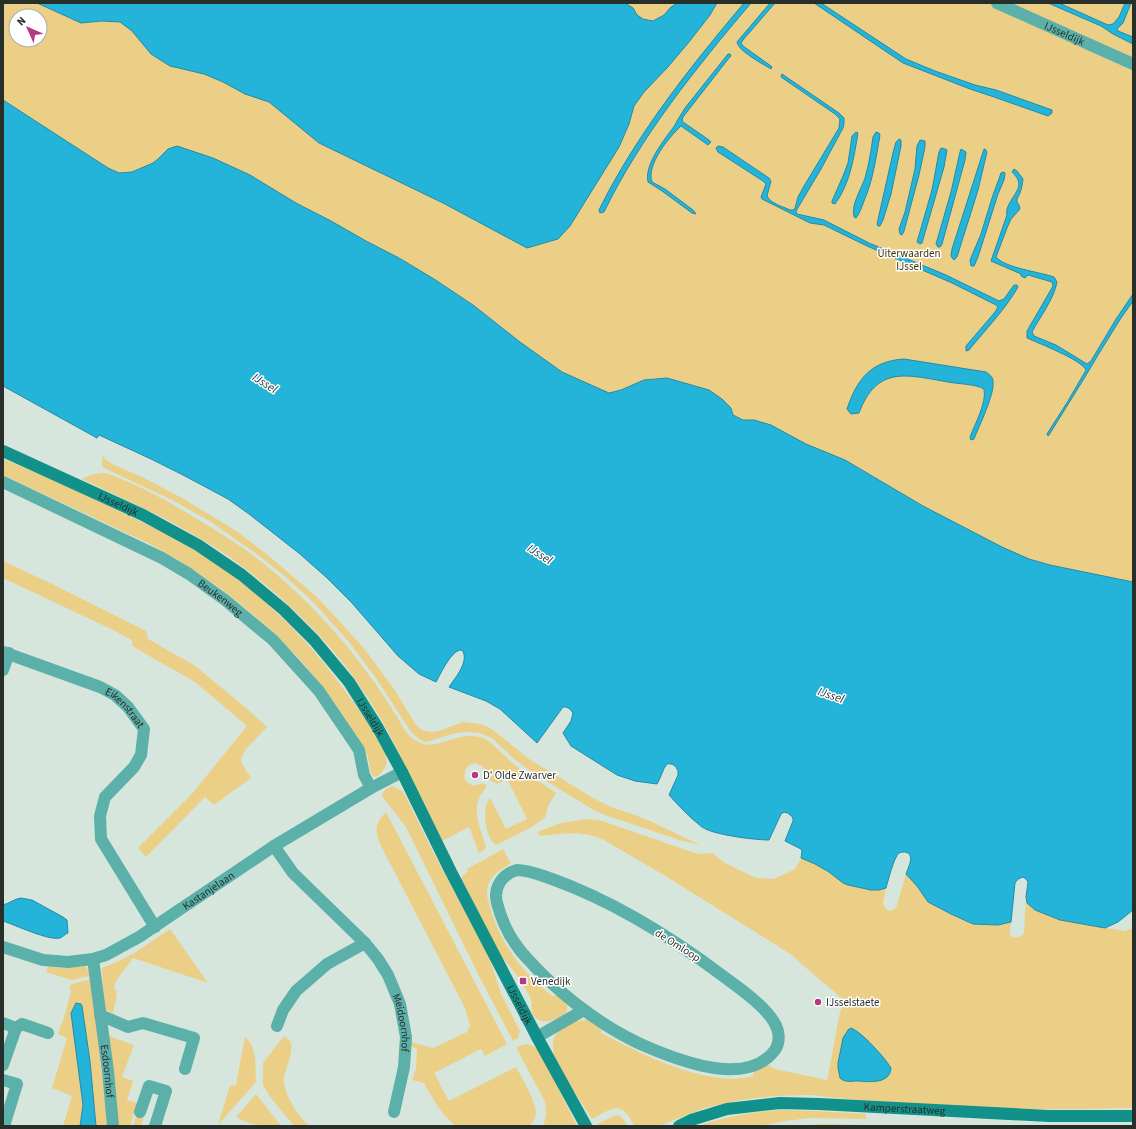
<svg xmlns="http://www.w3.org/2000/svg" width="1136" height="1129" font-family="'Source Sans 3',sans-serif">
  <rect width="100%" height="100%" fill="#d7e6dc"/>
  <g fill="#ebcf87" fill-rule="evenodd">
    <path d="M3,3h985l145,68v550l-1025,-439 -105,-75zM16,16h24v24h-24z"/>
    <path d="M1005,3h43l53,23 12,8 20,10v16z"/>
    <path d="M1059,3h66l-6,14 -6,7 -5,1z"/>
    <path d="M1131,3h2v34l-15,-6 -1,-2 6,-6z"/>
    <path d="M102,455l2,3 8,6 32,14 40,21 54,33 31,24 49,42 45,49 31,42 22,36 6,5 10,2 7,-1 24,-9 17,2 8,3 9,6 32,26 64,39 18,9 24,8 17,7 48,23 -21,-5 -74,-25 -13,-6 -59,-36 -20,-15 -21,-20 -13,-5 -14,-1 -9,1 -26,8 -5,1 -6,-3 -8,-7 -35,-54 -27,-36 -35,-39 -27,-25 -29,-23 -50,-35 -34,-19 -70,-33 -2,-3z"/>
    <path d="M3,459c42,17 83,36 124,56 23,11 46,21 68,34 60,39 109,84 150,142 12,16 23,31 32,48 5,10 14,20 7,30 -3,4 -5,7 -9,8l-3,-2c-3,-5 -2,-12 -4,-18 -3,-7 -8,-14 -12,-21 -48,-82 -121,-145 -204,-191l-149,-70z"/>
    <path d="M105,473c31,10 65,29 92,46 17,10 33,20 49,31 65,48 120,112 160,182 25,29 44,-2 74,5 11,3 18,13 26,20 5,5 11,10 17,14 11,8 22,14 33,22l-8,13 -2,10 -2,2 -12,9 -36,18c-11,-8 -15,-38 -6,-47l16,31 21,-10 -20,-40 -10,5 -11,-6v-4l-3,-7 -7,-4 -7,2c-5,5 -5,9 -4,15 7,7 9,6 18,3l4,3c-2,3 -5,7 -7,10 -8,16 1,35 6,50l-2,4 -5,3 -10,-26 -27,14c-9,-19 -19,-38 -28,-57 -13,-26 -25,-53 -41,-78 -9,-14 -19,-29 -29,-42 -36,-45 -88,-92 -138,-122 -39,-24 -82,-43 -124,-63 7,-4 15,-6 23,-6z"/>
    <path d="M3,561l51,24 92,46 2,8 46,26 51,42 22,20 -22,23 -4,8 1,6 9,14 -37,27 -9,-8 -59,60 -8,-9 53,-53 56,-69 -52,-44 -63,-36v-6l-21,-11 -108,-51z"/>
    <path d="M392,786l10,5 4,6 26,53 52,98 7,15 10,31 19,37 -2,7 -5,3 -35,-67 -72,-147 -24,-31v-2c3,-5 6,-6 10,-8z"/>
    <path d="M386,812l121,232 -22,12 -4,-7 -47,24 15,28 67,-34c6,11 21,36 20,48 -1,4 -4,8 -6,11h-75c-15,-14 -21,-25 -31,-43l-12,-3 4,-11 1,-20 -6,-3v-4l22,6 34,-16 3,-7 -5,-17 -83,-160c-7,-16 -9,-23 4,-36z"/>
    <path d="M588,819l11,1 99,34 14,-1 13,10 31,15 18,1 21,-10 6,-11 14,6 14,8 14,11 5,2 23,5h8l7,-2 -3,15 3,6 4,2 6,-3 10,-34 11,12 4,7 19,16 33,15 25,1 13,-3c-2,10 -3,19 10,14l3,-3 2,-36 1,6 33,17 65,11 8,-3v180l-49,1h-59l-100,-4 -90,-7 -24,-3 -38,1 -32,4 -36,8 -16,6 -30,12h-25c-12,-27 -21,-18 -42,-7l-22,-34 -16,-30 -1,-9v-6l3,-6 4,-4 15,-9 12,-1 15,7 -1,6c38,20 109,56 152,43l1,-5 13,-7 8,5 52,11 13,-68 5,-11 -47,-40 -6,-6 -125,-78 -65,-38c-23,-9 -38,-5 -62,-3l-3,-4 24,-9zM848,1030l22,52 -25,-1 -5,-3c-1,-3 -2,-7 -2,-10 -1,-9 5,-30 10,-38z"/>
    <path d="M503,849l8,15c-13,5 -24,15 -24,30 0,4 2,8 3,12 5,21 17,43 31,60 9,11 20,21 31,30l6,-1 9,10c1,6 -1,9 -7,12 -8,4 -18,8 -25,0 -6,-6 -2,-11 -4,-17 -1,-6 -6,-11 -8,-16 -6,-11 -16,-19 -23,-30 -14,-24 -26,-51 -39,-76l7,-7 -1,-2z"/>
    <path d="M170,929l38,54 -75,-25c-6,9 -16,19 -19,29l3,7 -4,19 -9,-4 -2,-41 17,-7 17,-9z"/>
    <path d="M86,966l4,10 -19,4 -25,-8 2,-5 19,1z"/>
    <path d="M91,979l17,147h-12l-14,-120 -1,-2h-5l-5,9 12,92 -3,21h-17l9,-30 -20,-8 15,-50 -9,-4 6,-16 7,-27 -2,-5 3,-2z"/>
    <path d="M110,1035l4,3 20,7 -12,32 11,4 -6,19 10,3 -7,23h-12l-8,-79z"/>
    <path d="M245,1036l7,10 3,11 1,25 -38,43 5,-17 7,-22 6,-1z"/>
    <path d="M284,1036l7,6c2,13 -5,24 -7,36 -2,13 15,41 26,48h-16l-23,-28 -8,-13v-22z"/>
    <path d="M527,1044l4,1 8,5 38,76h-33v-2l2,-11 -1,-11 -29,-55z"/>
    <path d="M256,1094l25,32c-17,0 -29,0 -45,-9z"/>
    <path d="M780,1110l35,1 51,3v5l-55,-1 -26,3 -25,5h-62c26,-9 54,-14 82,-16z"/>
    <path d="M137,1113l7,3 -3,10h-8z"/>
    <path d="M616,1115c6,1 9,6 11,11h-27l-3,-2z"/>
    <path d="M823,1124l85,2h-113z"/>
  </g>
  <g fill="#24b3d9" stroke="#258ba4">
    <path d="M37,3h588l8,5 4,7 6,4 10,2 11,-6 7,-8 7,-4h39l-7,12 -21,27 -22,26 -23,24 -10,14 -5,18 -10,23 -49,79 -12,13 -31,9 -84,-45 -124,-60 -50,-41 -24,-8 -22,-12 -19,-8 -34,-8 -19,-12 -19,-23 -12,-9 -19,-1 -20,2z"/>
    <path d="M744,3h7c-55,65 -110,133 -147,209l-4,1 -1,-3c37,-75 91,-143 145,-207z"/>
    <path d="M770,3h5l-32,37 -2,3 2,3 28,20 1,1 -1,2c-8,-5 -33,-18 -34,-27z"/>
    <path d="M814,3h7l85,56 29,12 40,14 21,5 56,20v3l-4,3 -54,-19 -24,-8 -67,-26z"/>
    <path d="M1048,3h11l49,22 5,-1 6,-7 6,-14h6l-8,20 -6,6 1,2 15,6v7l-20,-10 -12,-8z"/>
    <path d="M728,54h2l1,2 -2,2 -46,59 -1,3 1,2 26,18 2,2 -3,3 -27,-19c-12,11 -35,39 -29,56l13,7 28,21 3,4 -4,-1 -30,-22 -14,-9c-4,-18 17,-43 27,-57l2,-4 8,-13z"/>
    <path d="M782,74l57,39 5,5v5l-1,5 -22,41 -25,42 1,3 27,6 45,23 77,32 53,26 5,-2 10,-14h3l1,2c-13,23 -33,43 -49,63l-3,1v-5l29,-34 3,-5 -2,-2 -44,-22 -85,-37 -43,-21 -14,-2 -48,-24 -1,-2 5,-13 -3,-3 -45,-29 -2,-4 2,-2 5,1 46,31 2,3 -4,15c4,8 15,10 23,14h3l2,-2 3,-11 6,-11 35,-58 1,-9 -5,-5 -54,-37z"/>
    <path d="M3,100l105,68 11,5 13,-1 21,-9 5,-4 10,-10 9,-3 36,12 37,17 46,28 35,18 35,20 33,17 35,21 39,26 47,37 42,30 47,21 12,-3 23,-10 23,-2 42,12 13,9 9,9 2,7 10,5h11l17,5 35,19 39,16 78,46 79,41 27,12 21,6 83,17v328l-15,12 -13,6 -45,-8 -25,-10 -8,-7 -1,-6 2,-15 -2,-3 -3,-2 -5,2 -3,4 -4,39 -13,3 -25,-1 -22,-10 -23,-12 -11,-16 -11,-12c2,-7 10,-19 -1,-22 -1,0 -4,0 -6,1 -5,4 -11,28 -13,35l-7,2h-8l-23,-5 -5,-2 -14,-11 -14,-8 -14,-6 1,-7 -1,-2 -16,-8 8,-20v-3c-4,-4 -7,-8 -12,-4l-12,26c-13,0 -56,-5 -67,-13 -12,-9 -23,-21 -33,-32l9,-20v-4c-2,-5 -5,-8 -11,-7 -5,6 -6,14 -10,20l-22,-3 -18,-6 -46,-29 -8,-13 8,-12 2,-8 -3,-4 -4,-2h-3l-26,36 -37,-34 -14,-8 -37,-14c6,-9 21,-26 13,-37 -10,-1 -21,23 -26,32l-17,-8 -21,-18 -46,-53 -26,-26 -26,-23 -51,-40 -21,-15 -45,-24 -32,-16 -52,-24 -2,3 -94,-52z"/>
    <path d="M856,132l2,1c-4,24 -8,51 -23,71l-3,-1v-2l11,-25 5,-13 4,-27z"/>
    <path d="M876,132l3,1 1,2c-4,23 -7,45 -16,66 -2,5 -4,12 -8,17l-2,-1c-3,-13 7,-27 11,-39 4,-14 6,-27 8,-41z"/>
    <path d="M899,139l2,1v6l-10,48 -8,26 -3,6h-2l-1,-2 16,-71 3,-11z"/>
    <path d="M920,140l5,1v6l-6,28 -15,56 -2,4 -2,-1 -1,-5 6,-17 10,-43 2,-23z"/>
    <path d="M941,148l4,1 2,1 -3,17 -22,76 -2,1 -3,-2 15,-52 7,-38z"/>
    <path d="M961,149l5,3 -1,8 -23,84 -2,3h-2l-2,-3 15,-52 9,-40z"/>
    <path d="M984,149h1l2,3 -9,38 -21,67 -3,3 -1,-1 -2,-3 1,-7z"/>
    <path d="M1014,169l3,2 6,8 -1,7 -2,7 -3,6v3l2,3 1,4 -9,10 -4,9 -11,29c9,11 44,15 58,20l3,5c-3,17 -17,35 -25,50l2,4 22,9 31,19 4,-3 25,-42 17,-25v7l-12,17 -23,37 -13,22 -36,58 -1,1 -1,-2 21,-33 18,-31c-4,-10 -48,-27 -59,-32v-7l26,-45 -1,-4 -24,-7 -3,3 -4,-2v-2l-30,-13 16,-46c-3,-12 16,-24 11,-35 -1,-3 -4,-6 -6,-8z"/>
    <path d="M1004,172l1,1 -1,7 -6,14 -20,63 -4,9h-3l-1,-6 11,-26 11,-36 9,-25z"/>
    <path d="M904,359l82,13c3,2 7,5 7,9 2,13 -14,45 -19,58l-3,1 -1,-3c5,-13 17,-35 14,-48 -8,-5 -26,-5 -36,-7 -41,-7 -71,-17 -89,31l-8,1 -4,-5c10,-30 24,-48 57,-50z"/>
    <path d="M21,898l11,2 31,17 4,3 1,13c-3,1 -5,4 -8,5 -11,3 -45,-13 -57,-17v-16c7,-2 11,-6 18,-7z"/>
    <path d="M76,1003l5,1 1,2 8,55 6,65h-16l3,-21 -12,-92z"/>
    <path d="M851,1028c11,4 34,30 40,40 -1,16 -21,14 -33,13 -6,0 -13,2 -18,-3l-2,-10v-5l5,-25 5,-8z"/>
  </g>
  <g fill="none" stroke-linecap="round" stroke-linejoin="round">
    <g stroke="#5bb0a9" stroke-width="12">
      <path id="s1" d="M997,3l136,61"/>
      <path id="s2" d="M3,482l159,76 27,16 36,26 48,40 46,51 40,59 5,25 7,13"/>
      <path id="s3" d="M3,652l97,35 15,8 13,12 16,22 -3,26 -7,12 -29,30 -5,19 1,23 54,88"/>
      <path d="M3,670l6,-17"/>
      <path id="s4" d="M274,846l19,27 72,70 13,16 10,16 12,29 6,33 -2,30 -10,45"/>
      <path d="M517,870c12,0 23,5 35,9 61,22 119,58 171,97 16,12 41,29 51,46 5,8 7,19 1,28 -27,36 -89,13 -123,-1 -42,-17 -84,-48 -116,-81 -6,-7 -14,-14 -19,-22 -10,-13 -16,-28 -20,-43 -4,-15 5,-29 20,-33z"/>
      <path id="s5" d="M3,947l40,13 25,2 25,-3 13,-4 33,-18 135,-91 97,-58 31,-16"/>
      <path id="s6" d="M93,959l15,112 5,55"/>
      <path d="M100,1015l28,12 15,-4 51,15 -9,31"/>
      <path d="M3,1023l13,5"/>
      <path d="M277,1026l6,-16 13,-19 31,-27 38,-21"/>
      <path d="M537,1037l47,-27"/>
      <path d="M3,1065l13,-37 6,-4 26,9"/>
      <path d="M3,1080l14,4 -13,42"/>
      <path d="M140,1112l9,-26 17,5 -11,35"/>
    </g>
    <g stroke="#12918a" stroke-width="12">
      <path id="s7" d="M3,451l140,64 55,30 44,30 42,35 30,30 35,42 29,46 24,44 49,100 86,165 49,89"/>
      <path id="s8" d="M679,1126l12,-6 36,-11 53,-6 39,1 230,12h84"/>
    </g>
  </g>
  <g fill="#b93883" stroke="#fff" stroke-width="1.5">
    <circle cx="475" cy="775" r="4"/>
    <rect x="519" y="977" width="8" height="8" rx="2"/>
    <circle cx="818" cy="1002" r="4"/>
  </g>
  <g text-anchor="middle" stroke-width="3" stroke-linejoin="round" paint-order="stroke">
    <g font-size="11" fill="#282e2a" stroke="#fff">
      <text dy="4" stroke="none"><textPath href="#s1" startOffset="74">IJsseldijk</textPath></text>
      <text dy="4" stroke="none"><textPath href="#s7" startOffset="127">IJsseldijk</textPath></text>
      <text dy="4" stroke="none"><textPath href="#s2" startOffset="247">Beukenweg</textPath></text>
      <text dy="4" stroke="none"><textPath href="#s3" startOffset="136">Eikenstraat</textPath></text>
      <text dy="4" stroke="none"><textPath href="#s7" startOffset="463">IJsseldijk</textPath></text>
      <text dy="4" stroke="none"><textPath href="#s5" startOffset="227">Kastanjelaan</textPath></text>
      <text transform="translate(678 945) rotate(32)" y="4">de Omloop</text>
      <text dy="4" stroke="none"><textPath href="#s7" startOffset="787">IJsseldijk</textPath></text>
      <text dy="4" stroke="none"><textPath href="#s4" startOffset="223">Meidoornhof</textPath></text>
      <text dy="4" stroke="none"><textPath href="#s6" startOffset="113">Esdoornhof</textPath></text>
      <text dy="4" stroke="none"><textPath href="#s8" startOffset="229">Kamperstraatweg</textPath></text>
    </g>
    <g font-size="11" fill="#413206" stroke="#fff">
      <text x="909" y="257">Uiterwaarden<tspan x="909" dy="13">IJssel</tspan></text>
    </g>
    <g font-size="11" fill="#282e2a" stroke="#fff" text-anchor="start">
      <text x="483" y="779">D' Olde Zwarver</text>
      <text x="531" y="985">Venedijk</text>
      <text x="826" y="1006">IJsselstaete</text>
    </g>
    <g font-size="12" font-style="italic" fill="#1c323a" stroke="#fff">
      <text transform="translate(265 383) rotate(32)" y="4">IJssel</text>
      <text transform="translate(540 554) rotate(32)" y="4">IJssel</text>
      <text transform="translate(831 695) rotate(19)" y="4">IJssel</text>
    </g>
  </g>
  <rect width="1136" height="1129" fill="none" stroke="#282e2a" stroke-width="8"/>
  <g transform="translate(28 28) rotate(315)"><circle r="19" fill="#ffffff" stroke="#a9abaa"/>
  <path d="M0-3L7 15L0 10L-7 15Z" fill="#b93883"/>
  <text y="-6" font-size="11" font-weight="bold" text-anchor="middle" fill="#282e2a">N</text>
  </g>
</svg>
